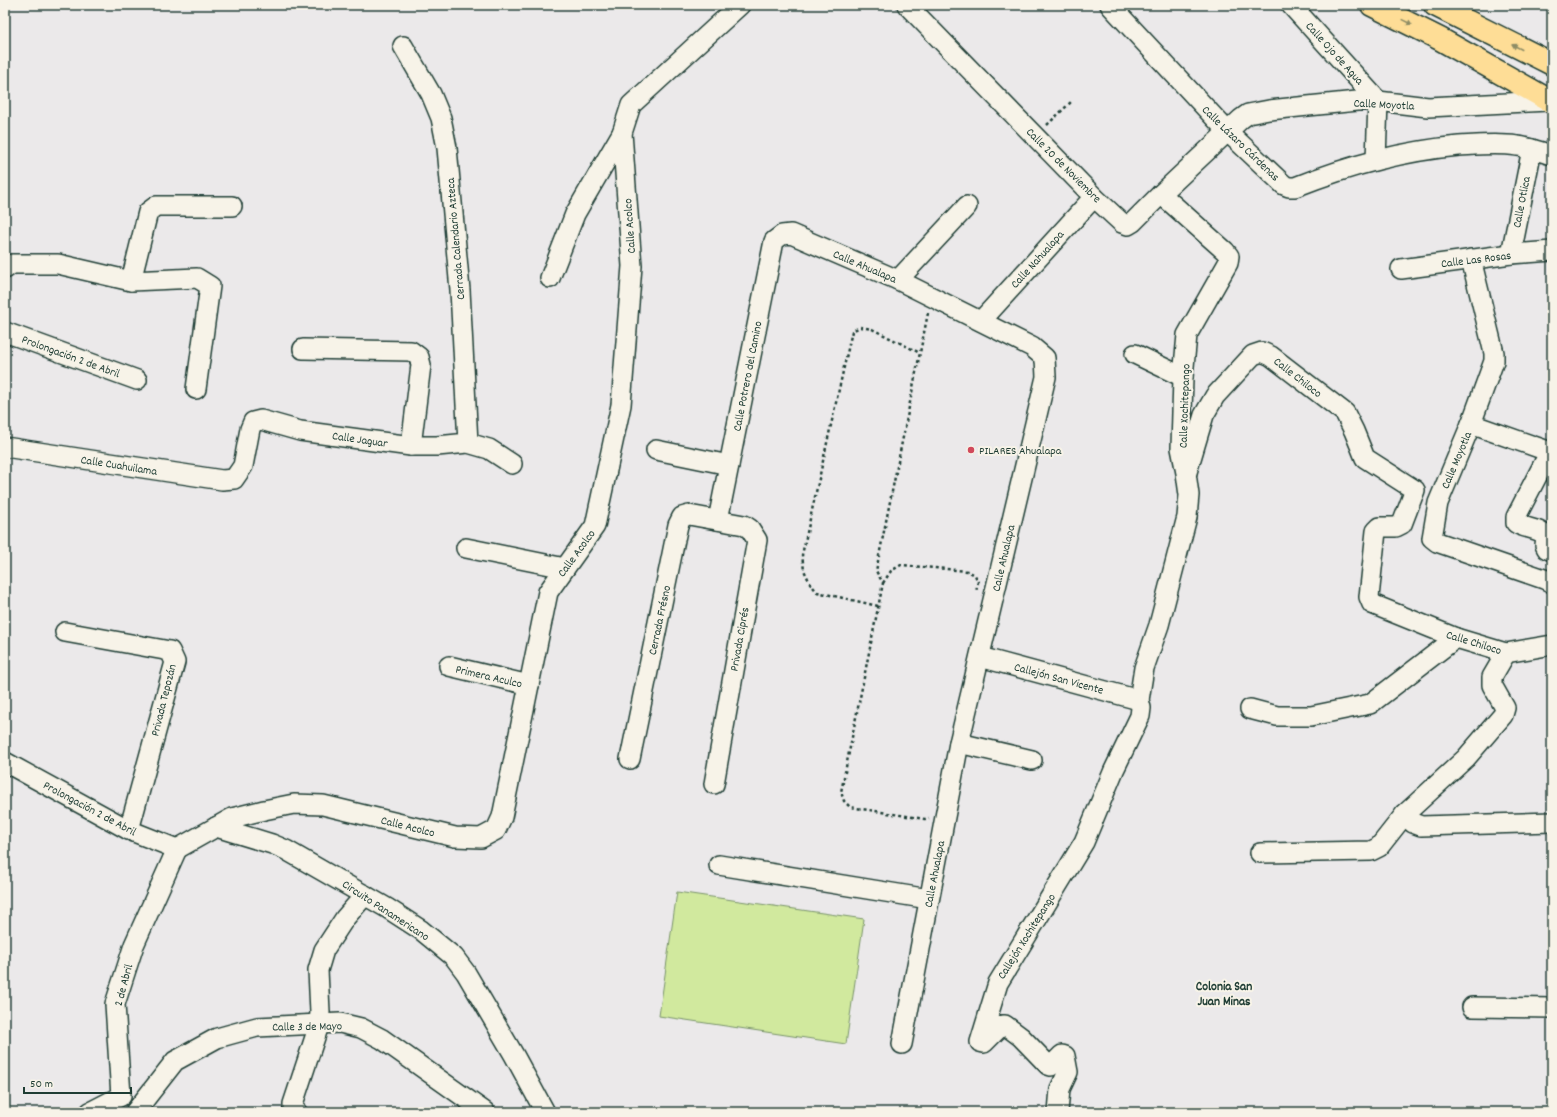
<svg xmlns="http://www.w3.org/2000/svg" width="1557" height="1117" font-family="Dekko,sans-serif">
  <rect width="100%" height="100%" fill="#ebe9ea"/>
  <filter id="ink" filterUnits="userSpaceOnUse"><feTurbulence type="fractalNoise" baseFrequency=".025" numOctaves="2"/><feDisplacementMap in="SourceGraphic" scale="8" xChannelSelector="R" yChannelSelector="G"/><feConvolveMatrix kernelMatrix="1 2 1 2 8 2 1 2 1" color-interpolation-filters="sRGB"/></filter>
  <g filter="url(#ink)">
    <path fill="#d1e99e" stroke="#789369" d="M677,892l187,27 -18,125 -187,-28z"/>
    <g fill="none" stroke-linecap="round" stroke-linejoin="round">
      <g stroke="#1f3d34" stroke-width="22">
        <g id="minor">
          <path d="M907,5l187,192 28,26 6,2 5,-3 28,-28 80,-75 7,-5 21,-4 88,-9h21l50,6 120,-6"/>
          <path d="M1110,5l118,127 56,53 5,2h6c53,-21 107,-36 164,-41 19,-1 39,-3 58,0 12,1 24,6 35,9"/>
          <path d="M1291,5l87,96 -2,59"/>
          <path d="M403,46l28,48 10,24 6,30 13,142 8,153"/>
          <path d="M1511,254l21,-105"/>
          <path d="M1471,259l23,94v8l-23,63 -33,79 -6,35 5,4 107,37 8,4"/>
          <path d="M5,269l7,-5h46l73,17 17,-69 8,-6h76"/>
          <path d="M1401,269l110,-15 41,-3"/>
          <path d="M550,278l25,-64 47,-81"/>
          <path d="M898,280l69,-74"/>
          <path d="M131,281l66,-3 13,8 -14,103"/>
          <path d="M981,321l113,-124"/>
          <path d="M5,332l132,48"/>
          <path d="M303,349l108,2 8,6 2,8 -10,81"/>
          <path d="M1135,354l48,23"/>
          <path d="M1471,424l74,26 2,7 -31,60v6c9,6 23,5 30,13l-1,9 2,4 5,2"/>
          <path d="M5,447l217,33 12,-1 9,-13 7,-37 3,-7 8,-2 39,11 111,15h26l31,-3 21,6 23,15"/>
          <path d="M656,450l73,15"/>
          <path d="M1187,472l17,-57 11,-19 38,-41 9,-3 9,4 74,57 9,18 11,27 50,32 -13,34 -6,3h-16l-4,4 -7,66 3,7 84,34 50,15 46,-8"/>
          <path d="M718,520l56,-279 8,-6 9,-1 107,46 134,67 13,11 1,19 -87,366 -57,301"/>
          <path d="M466,548l99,20"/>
          <path d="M65,632l105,19 5,11 -46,168"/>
          <path d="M980,657l159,43"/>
          <path d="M449,666l80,19"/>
          <path d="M1250,709l27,7h34l59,-12 86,-66"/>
          <path d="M959,743l73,17"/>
          <path d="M630,759l48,-234 4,-8 7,-2 55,10 6,4 7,11 -43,244"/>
          <path d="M5,762l124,68 48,19"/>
          <path d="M1405,814l8,9 8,3 131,-4"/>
          <path d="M216,827l56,17 14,6 101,58 34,22 33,27 12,16 48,82 31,57"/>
          <path d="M177,849l55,-31 32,-8 30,-6 29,1 132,32 26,1 15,-8 6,-13 46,-225 47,-66 26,-121 11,-139 -10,-133 9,-28 109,-100"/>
          <path d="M1260,853l111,-2 8,-4 26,-33 61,-56 37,-43 2,-7 -13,-23v-8l14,-24"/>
          <path d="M719,865l210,34"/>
          <path d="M1472,1007l80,1"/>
          <path d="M90,1112l31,-16 -6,-92 19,-59 43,-96"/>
          <path d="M135,1112l40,-51 42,-23 40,-11 83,-4 21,5 21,11 103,73"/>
          <path d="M297,1112l-4,-4v-4l26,-79 1,-13 -2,-42 6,-20 21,-32 20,-23"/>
          <path d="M1058,1112l2,-23 8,-17 -3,-16 -3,-1 -11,11 -3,-1 -27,-28 -16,-12h-3l-18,18 -4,-1 18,-59 86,-141 30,-72 26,-54 1,-8 -2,-8 5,-32 15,-43 28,-108 2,-22 -3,-22 -5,-25 2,-71 4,-42 41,-72 1,-7 -4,-5 -64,-57"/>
        </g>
      </g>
      <g stroke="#1f3d34" stroke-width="25">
        <g id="major">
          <path d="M1372,5l68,34 112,63"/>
          <path d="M1435,5l117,59"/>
        </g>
      </g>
      <g stroke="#1f3d34" stroke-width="2.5" stroke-dasharray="3 3" stroke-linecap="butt">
        <path d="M1047,125l24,-23"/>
        <path d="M928,313l-52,258 7,12 -42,209 3,9 6,6 75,12 4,-1"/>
        <path d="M883,583l8,-12 10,-6 67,6 7,4 3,7 -2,10"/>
        <path d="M878,606l-61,-14 -7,-9 -6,-13 -2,-15 50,-224 8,-4 12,2 48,24"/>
      </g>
      <use href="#minor" stroke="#f7f3e8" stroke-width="19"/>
      <use href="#major" stroke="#fedd96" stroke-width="22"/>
    </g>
    <defs><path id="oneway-solid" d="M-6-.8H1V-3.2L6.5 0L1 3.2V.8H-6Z"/></defs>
    <g fill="#8e8d65">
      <use href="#oneway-solid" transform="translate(1407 22) rotate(26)"/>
      <use href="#oneway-solid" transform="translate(1517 47) rotate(-153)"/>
    </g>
  </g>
  <circle fill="#d1495b" stroke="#f7f3e8" stroke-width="1.5" cx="971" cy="450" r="4"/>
  <g text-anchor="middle" stroke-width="4" stroke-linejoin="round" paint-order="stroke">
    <g font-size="12" fill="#1f3d34" stroke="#f7f3e8">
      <text transform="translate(1335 53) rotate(48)" y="4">Calle Ojo de Agua</text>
      <text transform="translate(1384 104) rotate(3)" y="4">Calle Moyotla</text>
      <text transform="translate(1241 143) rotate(44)" y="4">Calle Lázaro Cárdenas</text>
      <text transform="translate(1064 165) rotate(45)" y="4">Calle 20 de Noviembre</text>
      <text transform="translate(1521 202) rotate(-79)" y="4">Calle Otlica</text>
      <text transform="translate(629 226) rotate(-94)" y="4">Calle Acolco</text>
      <text transform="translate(455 239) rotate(-95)" y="4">Cerrada Calendario Azteca</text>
      <text transform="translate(1037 259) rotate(-48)" y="4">Calle Nahualapa</text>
      <text transform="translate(1476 259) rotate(-7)" y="4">Calle Las Rosas</text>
      <text transform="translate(865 266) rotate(23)" y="4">Calle Ahualapa</text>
      <text transform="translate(71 356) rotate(20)" y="4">Prolongación 2 de Abril</text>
      <text transform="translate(747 376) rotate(-79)" y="4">Calle Potrero del Camino</text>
      <text transform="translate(1298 377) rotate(38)" y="4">Calle Chiloco</text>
      <text transform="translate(1184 406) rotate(-88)" y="4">Calle Xochitepango</text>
      <text transform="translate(360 439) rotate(8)" y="4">Calle Jaguar</text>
      <text transform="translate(1456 460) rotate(-67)" y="4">Calle Moyotla</text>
      <text transform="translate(119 465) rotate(9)" y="4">Calle Cuahuilama</text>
      <text transform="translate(576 553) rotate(-54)" y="4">Calle Acolco</text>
      <text transform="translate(1003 558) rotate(-77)" y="4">Calle Ahualapa</text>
      <text transform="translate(659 620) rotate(-78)" y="4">Cerrada Frésno</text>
      <text transform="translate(739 639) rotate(-80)" y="4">Privada Ciprés</text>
      <text transform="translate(1474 642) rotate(17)" y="4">Calle Chiloco</text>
      <text transform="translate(489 676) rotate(13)" y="4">Primera Aculco</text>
      <text transform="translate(1059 678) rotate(15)" y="4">Callejón San Vicente</text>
      <text transform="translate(163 700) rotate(-76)" y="4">Privada Tepozán</text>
      <text transform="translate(90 808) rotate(28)" y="4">Prolongación 2 de Abril</text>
      <text transform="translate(408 826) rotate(14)" y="4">Calle Acolco</text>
      <text transform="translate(934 874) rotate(-79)" y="4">Calle Ahualapa</text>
      <text transform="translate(386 910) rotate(33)" y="4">Circuito Panamericano</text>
      <text transform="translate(1026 936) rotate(-58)" y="4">Callejón Xochitepango</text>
      <text transform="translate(123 985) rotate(-75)" y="4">2 de Abril</text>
      <text transform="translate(307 1026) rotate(-1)" y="4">Calle 3 de Mayo</text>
    </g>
    <g font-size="12" fill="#1f3d34" stroke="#f7f3e8" text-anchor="start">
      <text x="979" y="454">PILARES Ahualapa</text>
    </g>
    <g font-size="13" font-weight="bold" fill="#1f3d34" stroke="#f7f3e8">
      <text x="1224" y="990">Colonia San<tspan x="1224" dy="15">Juan Minas</tspan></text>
    </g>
  </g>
  <rect width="1557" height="1117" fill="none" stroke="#f7f3e8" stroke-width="20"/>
  <rect x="10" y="10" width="1537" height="1097" fill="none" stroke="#1f3d34" stroke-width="1.5" filter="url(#ink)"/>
  <path d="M24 1087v6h107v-6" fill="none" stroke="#1f3d34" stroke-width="2"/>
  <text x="30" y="1087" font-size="12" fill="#1f3d34" stroke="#f7f3e8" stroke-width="3" paint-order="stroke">50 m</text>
</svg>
